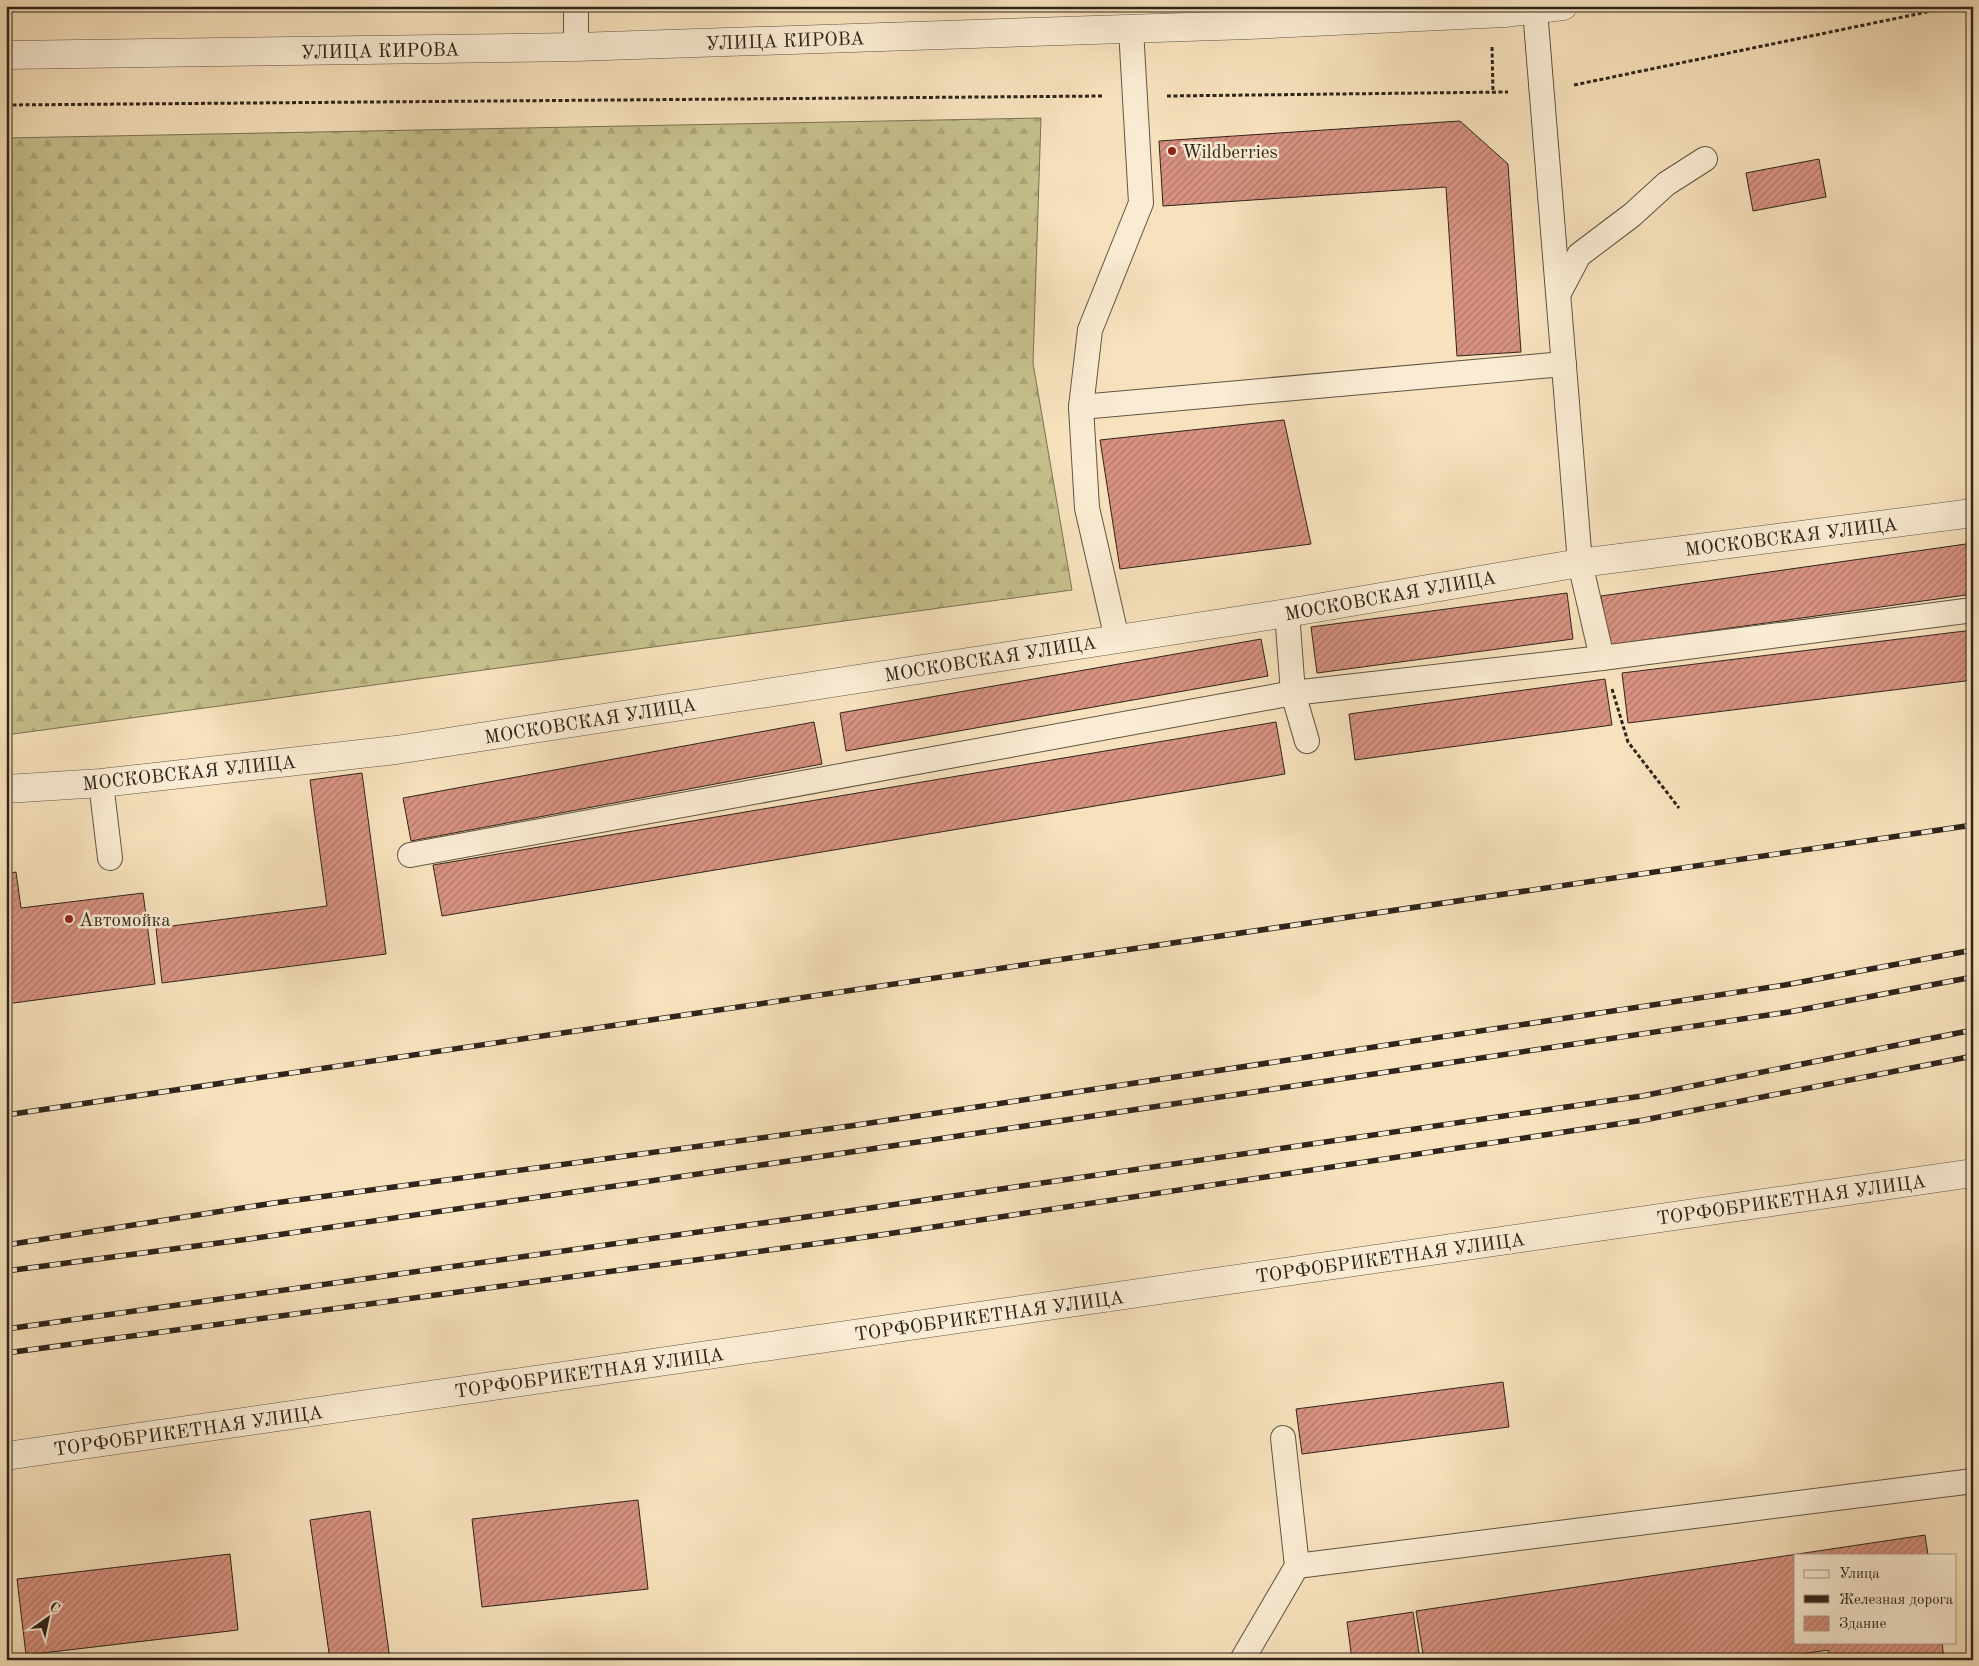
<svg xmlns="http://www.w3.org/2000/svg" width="1979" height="1666" font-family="'Old Standard TT',serif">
  <defs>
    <pattern id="forest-firs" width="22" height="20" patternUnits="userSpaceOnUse" patternTransform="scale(1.25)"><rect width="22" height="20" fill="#c5c08c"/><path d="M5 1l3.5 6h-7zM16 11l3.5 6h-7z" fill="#aaa578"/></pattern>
    <pattern id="building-hatch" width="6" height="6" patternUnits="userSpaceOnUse" patternTransform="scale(1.25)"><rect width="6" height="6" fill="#d89281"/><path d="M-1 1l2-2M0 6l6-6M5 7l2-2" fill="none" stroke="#b07769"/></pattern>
  </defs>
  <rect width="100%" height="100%" fill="#f7e2bd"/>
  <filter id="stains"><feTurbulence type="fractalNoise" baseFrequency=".004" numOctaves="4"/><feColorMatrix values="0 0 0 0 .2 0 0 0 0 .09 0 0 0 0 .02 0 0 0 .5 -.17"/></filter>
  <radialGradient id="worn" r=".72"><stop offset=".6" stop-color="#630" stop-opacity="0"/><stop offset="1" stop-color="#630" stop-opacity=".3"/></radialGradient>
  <path fill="url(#forest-firs)" stroke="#7a7254" d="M1041,118l-8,245 39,227 -1066,145v-597z"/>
  <g fill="url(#building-hatch)" stroke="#2e241b">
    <path d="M1460,121l48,43 13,188 -64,4 -11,-169 -283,19 -4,-65z"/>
    <path d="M1819,159l7,38 -73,14 -7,-38z"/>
    <path d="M1284,420l27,124 -191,25 -20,-129z"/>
    <path d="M1973,543v51l-364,51 -8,-49z"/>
    <path d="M1567,593l6,46 -256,34 -6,-46z"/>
    <path d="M1973,630v50l-345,43 -6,-50z"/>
    <path d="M1261,639l7,37 -422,75 -6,-38z"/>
    <path d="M1605,679l7,46 -257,35 -6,-46z"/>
    <path d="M814,722l8,42 -411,77 -8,-43z"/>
    <path d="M1276,722l9,52 -843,142 -9,-51z"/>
    <path d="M362,773l24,181 -224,29 -6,-55 171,-22 -17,-126z"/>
    <path d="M16,872l5,36 122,-15 12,91 -149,20v-130z"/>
    <path d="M1503,1382l6,45 -207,27 -6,-45z"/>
    <path d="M638,1500l10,89 -166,18 -10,-88z"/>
    <path d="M370,1511l20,149h-60l-20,-140z"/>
    <path d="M1925,1535l3,20h-133v87h147l2,18h-114l-2,-10 -64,10h-340l-8,-49z"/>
    <path d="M230,1554l8,76 -212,25 -9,-76z"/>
    <path d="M1413,1612l7,48h-68l-5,-38z"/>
  </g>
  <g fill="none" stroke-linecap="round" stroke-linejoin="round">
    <g stroke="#605444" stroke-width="26">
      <g id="service">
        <path d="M1535,10l45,553 22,95"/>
        <path d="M576,47v-41"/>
        <path d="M1559,293l20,-38 53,-40 34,-31 39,-25"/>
        <path d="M1081,407l483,-43"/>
        <path d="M1287,613l6,80 14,48"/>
        <path d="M1117,639l-30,-131 -6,-101 9,-77 51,-127 -10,-174"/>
        <path d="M101,783l9,75"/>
        <path d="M410,855l883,-162 309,-35 371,-48"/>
        <path d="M1283,1438l14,128"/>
        <path d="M1242,1660l55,-94 676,-85"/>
      </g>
    </g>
    <g stroke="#605444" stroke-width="29">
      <g id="minor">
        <path d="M6,789l95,-6 295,-33 891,-137 293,-50 393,-50"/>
        <path d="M6,1456l1967,-283"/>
      </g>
    </g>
    <g stroke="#605444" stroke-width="29">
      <path id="tertiary" d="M6,55l570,-8 673,-22 256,-12 58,-7"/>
    </g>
    <g stroke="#2e241b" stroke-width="3" stroke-dasharray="4 2.5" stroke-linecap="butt">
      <path d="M1492,47l1,46"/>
      <path d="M1574,85l382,-79"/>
      <path d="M1167,96l341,-4"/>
      <path d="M6,105l1097,-9"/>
      <path d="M1612,689l16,53 51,66"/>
    </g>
    <use href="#service" stroke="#faecd4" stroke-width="24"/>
    <use href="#minor" stroke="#faecd4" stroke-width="28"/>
    <use href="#tertiary" stroke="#faecd4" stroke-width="28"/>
    <g stroke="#2e241b" stroke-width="5.5">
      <g id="rail">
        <path d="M6,1115l1967,-290"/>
        <path d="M6,1245l268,-42 576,-77 935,-141 188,-35"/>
        <path d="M6,1271l243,-32 602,-87 938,-140 184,-35"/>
        <path d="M6,1329l871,-122 765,-111 331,-66"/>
        <path d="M6,1353l874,-118 764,-115 329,-64"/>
      </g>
    </g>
    <use href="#rail" stroke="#faecd4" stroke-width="4" stroke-dasharray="11" stroke-linecap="butt"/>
  </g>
  <g fill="#8f2418" stroke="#faecd4" stroke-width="2">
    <circle cx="1172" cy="151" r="5"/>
    <circle cx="69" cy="919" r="5"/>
  </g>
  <g text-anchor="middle" stroke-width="5" stroke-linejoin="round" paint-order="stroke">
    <g font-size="19" fill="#2e241b" stroke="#faecd4">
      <text transform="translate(785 40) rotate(-2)" y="7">УЛИЦА КИРОВА</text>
      <text transform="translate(380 50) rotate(-1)" y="7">УЛИЦА КИРОВА</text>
      <text transform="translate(1791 536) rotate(-7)" y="7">МОСКОВСКАЯ УЛИЦА</text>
      <text transform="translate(1390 595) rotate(-10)" y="7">МОСКОВСКАЯ УЛИЦА</text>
      <text transform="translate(990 658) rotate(-9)" y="7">МОСКОВСКАЯ УЛИЦА</text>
      <text transform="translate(590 720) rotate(-9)" y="7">МОСКОВСКАЯ УЛИЦА</text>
      <text transform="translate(189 772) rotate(-6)" y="7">МОСКОВСКАЯ УЛИЦА</text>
      <text transform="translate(1791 1199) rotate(-8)" y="7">ТОРФОБРИКЕТНАЯ УЛИЦА</text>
      <text transform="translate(1390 1257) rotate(-8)" y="7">ТОРФОБРИКЕТНАЯ УЛИЦА</text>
      <text transform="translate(989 1315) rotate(-8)" y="7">ТОРФОБРИКЕТНАЯ УЛИЦА</text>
      <text transform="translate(589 1372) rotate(-8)" y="7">ТОРФОБРИКЕТНАЯ УЛИЦА</text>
      <text transform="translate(188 1430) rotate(-8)" y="7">ТОРФОБРИКЕТНАЯ УЛИЦА</text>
    </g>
    <g font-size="19" fill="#2e241b" stroke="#faecd4" text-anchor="start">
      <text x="1182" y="158">Wildberries</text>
      <text x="79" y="926">Автомойка</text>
    </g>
  </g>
  <rect width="1979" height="1666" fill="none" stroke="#f7e2bd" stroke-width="25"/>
  <rect x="8" y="8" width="1964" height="1651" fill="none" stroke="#2e241b" stroke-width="2.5"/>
  <rect x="12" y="12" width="1954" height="1641" fill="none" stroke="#2e241b"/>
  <rect x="1794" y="1554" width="162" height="90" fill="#faecd4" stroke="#a89c8a"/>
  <rect x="1804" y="1570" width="25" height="8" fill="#faecd4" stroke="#a89c8a"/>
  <text x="1839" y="1578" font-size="15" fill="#2e241b">Улица</text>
  <rect x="1804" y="1595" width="25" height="8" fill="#2e241b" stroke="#a89c8a"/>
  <text x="1839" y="1604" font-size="15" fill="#2e241b">Железная дорога</text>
  <rect x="1804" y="1616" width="25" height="15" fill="url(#building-hatch)" stroke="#a89c8a"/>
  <text x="1839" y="1628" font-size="15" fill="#2e241b">Здание</text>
  <g transform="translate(48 1618) rotate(33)" stroke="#faecd4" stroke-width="4" paint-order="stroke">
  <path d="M0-4L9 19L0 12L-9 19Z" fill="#2e241b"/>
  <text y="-8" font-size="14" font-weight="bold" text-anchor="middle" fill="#2e241b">С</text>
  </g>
  <rect width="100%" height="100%" filter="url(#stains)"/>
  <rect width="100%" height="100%" fill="url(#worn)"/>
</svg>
